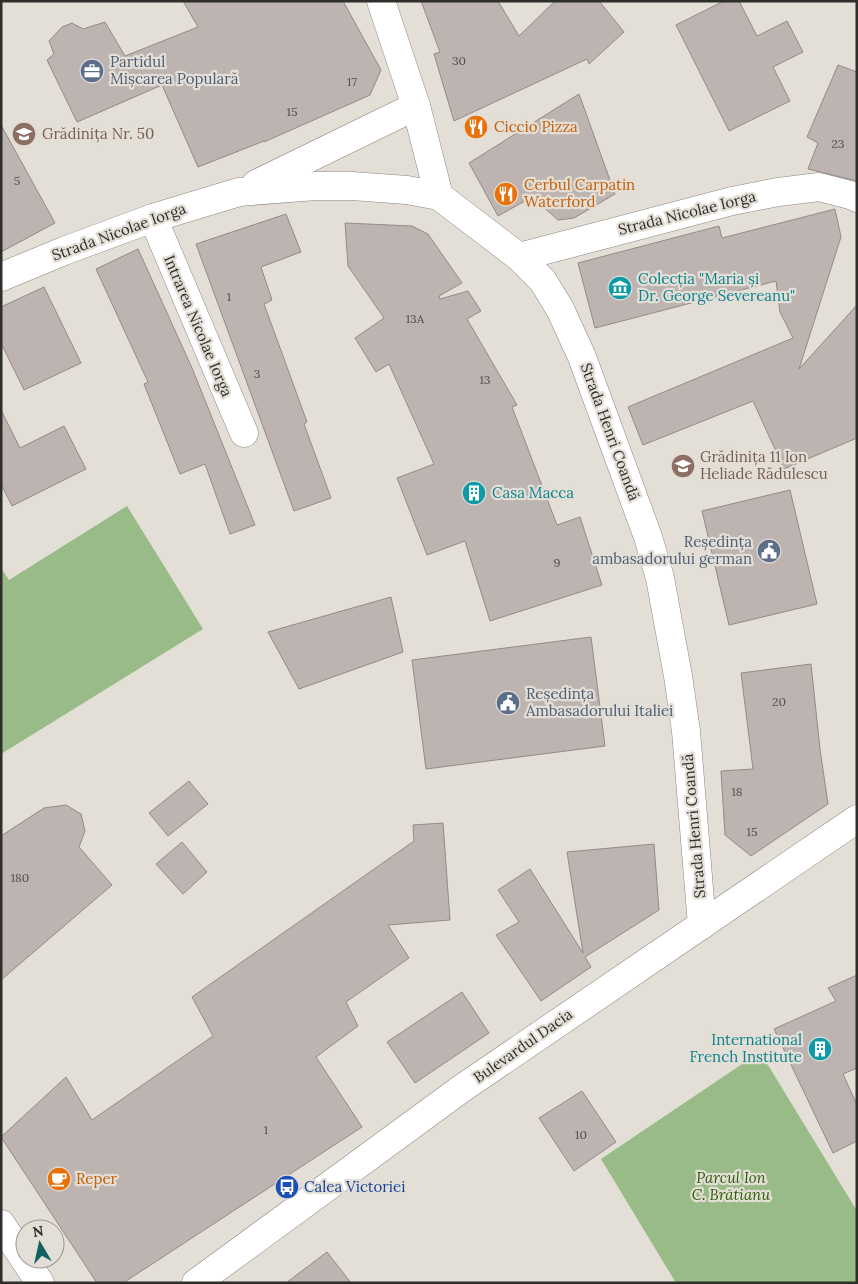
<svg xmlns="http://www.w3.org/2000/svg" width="858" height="1284" font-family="Lora,serif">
  <rect width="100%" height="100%" fill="#e3ded6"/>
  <g fill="#98bb87">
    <path d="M127,506l76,123 -202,125v-186l8,12z"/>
    <path d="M760,1052l97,159v72h-181l-75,-124z"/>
  </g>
  <g fill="#bdb3b1" stroke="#938a88">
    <path d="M183,1h160l38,69 -11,25 -106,47v-1l-66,26 -36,-82 -85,37 -30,-62 7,-6 -5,-13 13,-14 10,-4 11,6 22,-7 20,34 73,-29z"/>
    <path d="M421,1h77l21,35 36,-35h44l25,31 -35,32 -2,-5 -133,62 -20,-67 6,-2z"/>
    <path d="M724,1h15l18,35 30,-15 16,31 -30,15 17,34 -61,30 -53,-106z"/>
    <path d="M838,65l19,7v109l-49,-12 10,-26 -11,-6z"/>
    <path d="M579,94l36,100 -41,24 -16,2 -26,-23 -34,19 -29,-53z"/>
    <path d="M1,125l54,98 -54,29z"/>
    <path d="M835,209l6,28 -42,132 58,-64v133l-73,31 -31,-68 -110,44 -15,-38 165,-69 -13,-26 -4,-31 -181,47 -17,-65 141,-37 3,12z"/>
    <path d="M286,214l15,38 -40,15 11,33 -8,4 43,118 -3,2 27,74 -37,13 -98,-267z"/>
    <path d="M345,223l67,3 16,8 34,49 -23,13 1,3 28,-8 13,20 -14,8 50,86 -5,2 45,118 23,-8 22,68 -112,36 -25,-80 -38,14 -30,-77 37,-14 -45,-100 -13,8 -21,-34 29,-20 -36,-52z"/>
    <path d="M138,249l54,119 63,157 -25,9 -25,-70 -25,10 -36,-90 4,-2 -52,-113z"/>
    <path d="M44,287l37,76 -57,27 -23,-47v-36z"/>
    <path d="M1,410l19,38 44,-22 22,43 -74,37 -11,-22z"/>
    <path d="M790,490l27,114 -88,21 -27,-114z"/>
    <path d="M391,597l12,55 -104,37 -31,-57z"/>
    <path d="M591,637l14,109 -179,23 -14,-109z"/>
    <path d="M811,664l9,85 8,55 -77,52 -26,-21 -4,-64 32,-2 -12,-96z"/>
    <path d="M189,781l19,23 -40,32 -19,-23z"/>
    <path d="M66,805l15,9 4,17 -6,16 33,38 -111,95v-144l43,-28z"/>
    <path d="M443,823l7,97 -62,5 21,33 -63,44 12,24 -42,31 46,70 -239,156h-26l-96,-146 65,-60 26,43 121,-84 -21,-39 222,-156 -1,-16z"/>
    <path d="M182,842l25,30 -24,22 -27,-30z"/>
    <path d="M654,844l5,66 -74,47 6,10 -50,34 -45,-66 23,-13 -21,-32 32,-21 53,84 -16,-101z"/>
    <path d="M857,975v93l-14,6 14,31v36l-24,12 -59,-124 62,-28 -8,-13z"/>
    <path d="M462,992l27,41 -74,50 -28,-41z"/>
    <path d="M582,1091l34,51 -42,29 -35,-53z"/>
    <path d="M327,1252l24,31h-65z"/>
  </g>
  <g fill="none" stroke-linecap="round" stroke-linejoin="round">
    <g stroke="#8b8780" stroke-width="29">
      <g id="minor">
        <path d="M381,1l35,105 23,90 80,61 24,24 17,28 22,48 66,180 12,41 18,98 8,55 16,194"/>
        <path d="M256,184l160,-78"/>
        <path d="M153,218l91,215"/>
        <path d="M519,257l213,-56 46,-9 41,-5 31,8 7,3"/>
        <path d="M1,277l63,-26 89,-33 86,-26 77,-6h36l55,4 32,6"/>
      </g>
    </g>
    <g stroke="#8b8780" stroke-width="29">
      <path id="secondary" d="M1,1224l39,59"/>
    </g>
    <g stroke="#8b8780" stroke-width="29">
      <path id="primary" d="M196,1283l265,-194 396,-270"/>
    </g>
    <use href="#minor" stroke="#fff" stroke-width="28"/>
    <use href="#secondary" stroke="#fff" stroke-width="28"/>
    <use href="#primary" stroke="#fff" stroke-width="28"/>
  </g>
  <defs>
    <g id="office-disc" transform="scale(1.25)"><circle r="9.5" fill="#5c6f8a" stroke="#e3ded6"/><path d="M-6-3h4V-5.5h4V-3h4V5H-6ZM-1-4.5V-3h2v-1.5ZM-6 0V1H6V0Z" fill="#fff"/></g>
    <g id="restaurant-disc" transform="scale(1.25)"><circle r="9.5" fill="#e8710a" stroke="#e3ded6"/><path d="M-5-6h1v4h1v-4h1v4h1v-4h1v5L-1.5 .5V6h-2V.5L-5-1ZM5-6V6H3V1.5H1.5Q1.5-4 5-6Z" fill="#fff"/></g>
    <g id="school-disc" transform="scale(1.25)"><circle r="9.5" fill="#8d6e63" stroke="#e3ded6"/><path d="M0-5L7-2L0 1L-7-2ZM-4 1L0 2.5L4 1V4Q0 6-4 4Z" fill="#fff"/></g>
    <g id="museum-disc" transform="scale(1.25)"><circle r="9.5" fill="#0f9aa8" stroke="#e3ded6"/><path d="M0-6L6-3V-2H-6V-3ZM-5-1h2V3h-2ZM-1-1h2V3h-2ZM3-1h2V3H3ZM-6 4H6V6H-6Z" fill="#fff"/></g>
    <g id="building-disc" transform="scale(1.25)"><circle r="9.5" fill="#0f9aa8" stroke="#e3ded6"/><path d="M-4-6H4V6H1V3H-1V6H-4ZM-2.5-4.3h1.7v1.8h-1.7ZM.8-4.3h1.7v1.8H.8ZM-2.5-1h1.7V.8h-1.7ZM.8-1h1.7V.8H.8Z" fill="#fff"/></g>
    <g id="civic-disc" transform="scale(1.25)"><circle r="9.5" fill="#5c6f8a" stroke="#e3ded6"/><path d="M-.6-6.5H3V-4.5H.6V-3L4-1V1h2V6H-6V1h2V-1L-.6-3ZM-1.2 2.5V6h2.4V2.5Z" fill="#fff"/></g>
    <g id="cafe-disc" transform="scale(1.25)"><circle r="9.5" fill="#e8710a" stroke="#e3ded6"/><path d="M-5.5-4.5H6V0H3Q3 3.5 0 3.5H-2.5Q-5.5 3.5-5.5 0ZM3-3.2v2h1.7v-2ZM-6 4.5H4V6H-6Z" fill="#fff"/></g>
    <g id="bus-disc" transform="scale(1.25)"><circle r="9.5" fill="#1a4fb4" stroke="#e3ded6"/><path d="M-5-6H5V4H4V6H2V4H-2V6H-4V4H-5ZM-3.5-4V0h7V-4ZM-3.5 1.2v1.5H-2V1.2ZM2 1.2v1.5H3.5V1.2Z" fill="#fff"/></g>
  </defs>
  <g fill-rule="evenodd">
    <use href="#office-disc" x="92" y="71"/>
    <use href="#restaurant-disc" x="476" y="127"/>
    <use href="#school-disc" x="24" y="134"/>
    <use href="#restaurant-disc" x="506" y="194"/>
    <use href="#museum-disc" x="620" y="288"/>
    <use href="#school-disc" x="683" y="466"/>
    <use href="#building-disc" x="474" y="493"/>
    <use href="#civic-disc" x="769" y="551"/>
    <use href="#civic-disc" x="508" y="703"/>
    <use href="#building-disc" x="820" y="1049"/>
    <use href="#cafe-disc" x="59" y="1179"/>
    <use href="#bus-disc" x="287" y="1187"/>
  </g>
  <g text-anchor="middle" stroke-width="4.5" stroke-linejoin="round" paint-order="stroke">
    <g font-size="12" fill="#524f4c">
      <text x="459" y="65">30</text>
      <text x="352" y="86">17</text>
      <text x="292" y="116">15</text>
      <text x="838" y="148">23</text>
      <text x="17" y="185">5</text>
      <text x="229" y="301">1</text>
      <text x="415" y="323">13A</text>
      <text x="257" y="378">3</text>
      <text x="485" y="384">13</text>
      <text x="557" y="567">9</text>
      <text x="779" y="706">20</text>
      <text x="737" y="796">18</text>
      <text x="752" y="836">15</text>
      <text x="20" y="882">180</text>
      <text x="266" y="1134">1</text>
      <text x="581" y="1139">10</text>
    </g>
    <g font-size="15" fill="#4e5e75" stroke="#e3ded6" text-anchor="start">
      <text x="110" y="67">Partidul<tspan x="110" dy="17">Mișcarea Populară</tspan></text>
      <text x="752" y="547" text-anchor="end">Reședința<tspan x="752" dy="17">ambasadorului german</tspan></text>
      <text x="526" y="699">Reședința<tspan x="526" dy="17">Ambasadorului Italiei</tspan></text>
    </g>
    <g font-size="15" fill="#c56008" stroke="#e3ded6" text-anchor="start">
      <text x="494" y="132">Ciccio Pizza</text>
      <text x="524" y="190">Cerbul Carpatin<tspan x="524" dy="17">Waterford</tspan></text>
      <text x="76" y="1184">Reper</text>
    </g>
    <g font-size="15" fill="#785e54" stroke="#e3ded6" text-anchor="start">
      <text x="42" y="139">Grădinița Nr. 50</text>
      <text x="700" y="462">Grădinița 11 Ion<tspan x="700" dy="17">Heliade Rădulescu</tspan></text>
    </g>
    <g font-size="15" fill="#2f2e2b" stroke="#e3ded6">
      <text transform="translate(687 213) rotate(-14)" y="5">Strada Nicolae Iorga</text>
      <text transform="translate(119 232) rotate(-20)" y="5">Strada Nicolae Iorga</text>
      <text transform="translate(198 326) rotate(67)" y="5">Intrarea Nicolae Iorga</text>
      <text transform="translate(610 432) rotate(70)" y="5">Strada Henri Coandă</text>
      <text transform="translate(694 826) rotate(-95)" y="5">Strada Henri Coandă</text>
      <text transform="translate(523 1046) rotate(-35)" y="5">Bulevardul Dacia</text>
    </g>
    <g font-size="15" fill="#0d838f" stroke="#e3ded6" text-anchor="start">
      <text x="638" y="284">Colecția "Maria și<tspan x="638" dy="17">Dr. George Severeanu"</tspan></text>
      <text x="492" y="498">Casa Macca</text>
      <text x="802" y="1045" text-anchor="end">International<tspan x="802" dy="17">French Institute</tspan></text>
    </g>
    <g font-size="15" font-style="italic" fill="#2f6009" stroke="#e3ded6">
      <text x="731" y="1183">Parcul Ion<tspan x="731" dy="17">C. Brătianu</tspan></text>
    </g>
    <g font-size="15" fill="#164399" stroke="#e3ded6" text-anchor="start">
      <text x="304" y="1192">Calea Victoriei</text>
    </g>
  </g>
  <rect width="858" height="1284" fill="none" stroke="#2f2e2b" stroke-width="5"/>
  <g transform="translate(40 1244) rotate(351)"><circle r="24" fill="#e3ded6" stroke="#9b9892"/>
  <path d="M0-4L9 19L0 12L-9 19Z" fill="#126261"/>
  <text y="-8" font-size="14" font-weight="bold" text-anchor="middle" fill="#2f2e2b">N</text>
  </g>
</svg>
